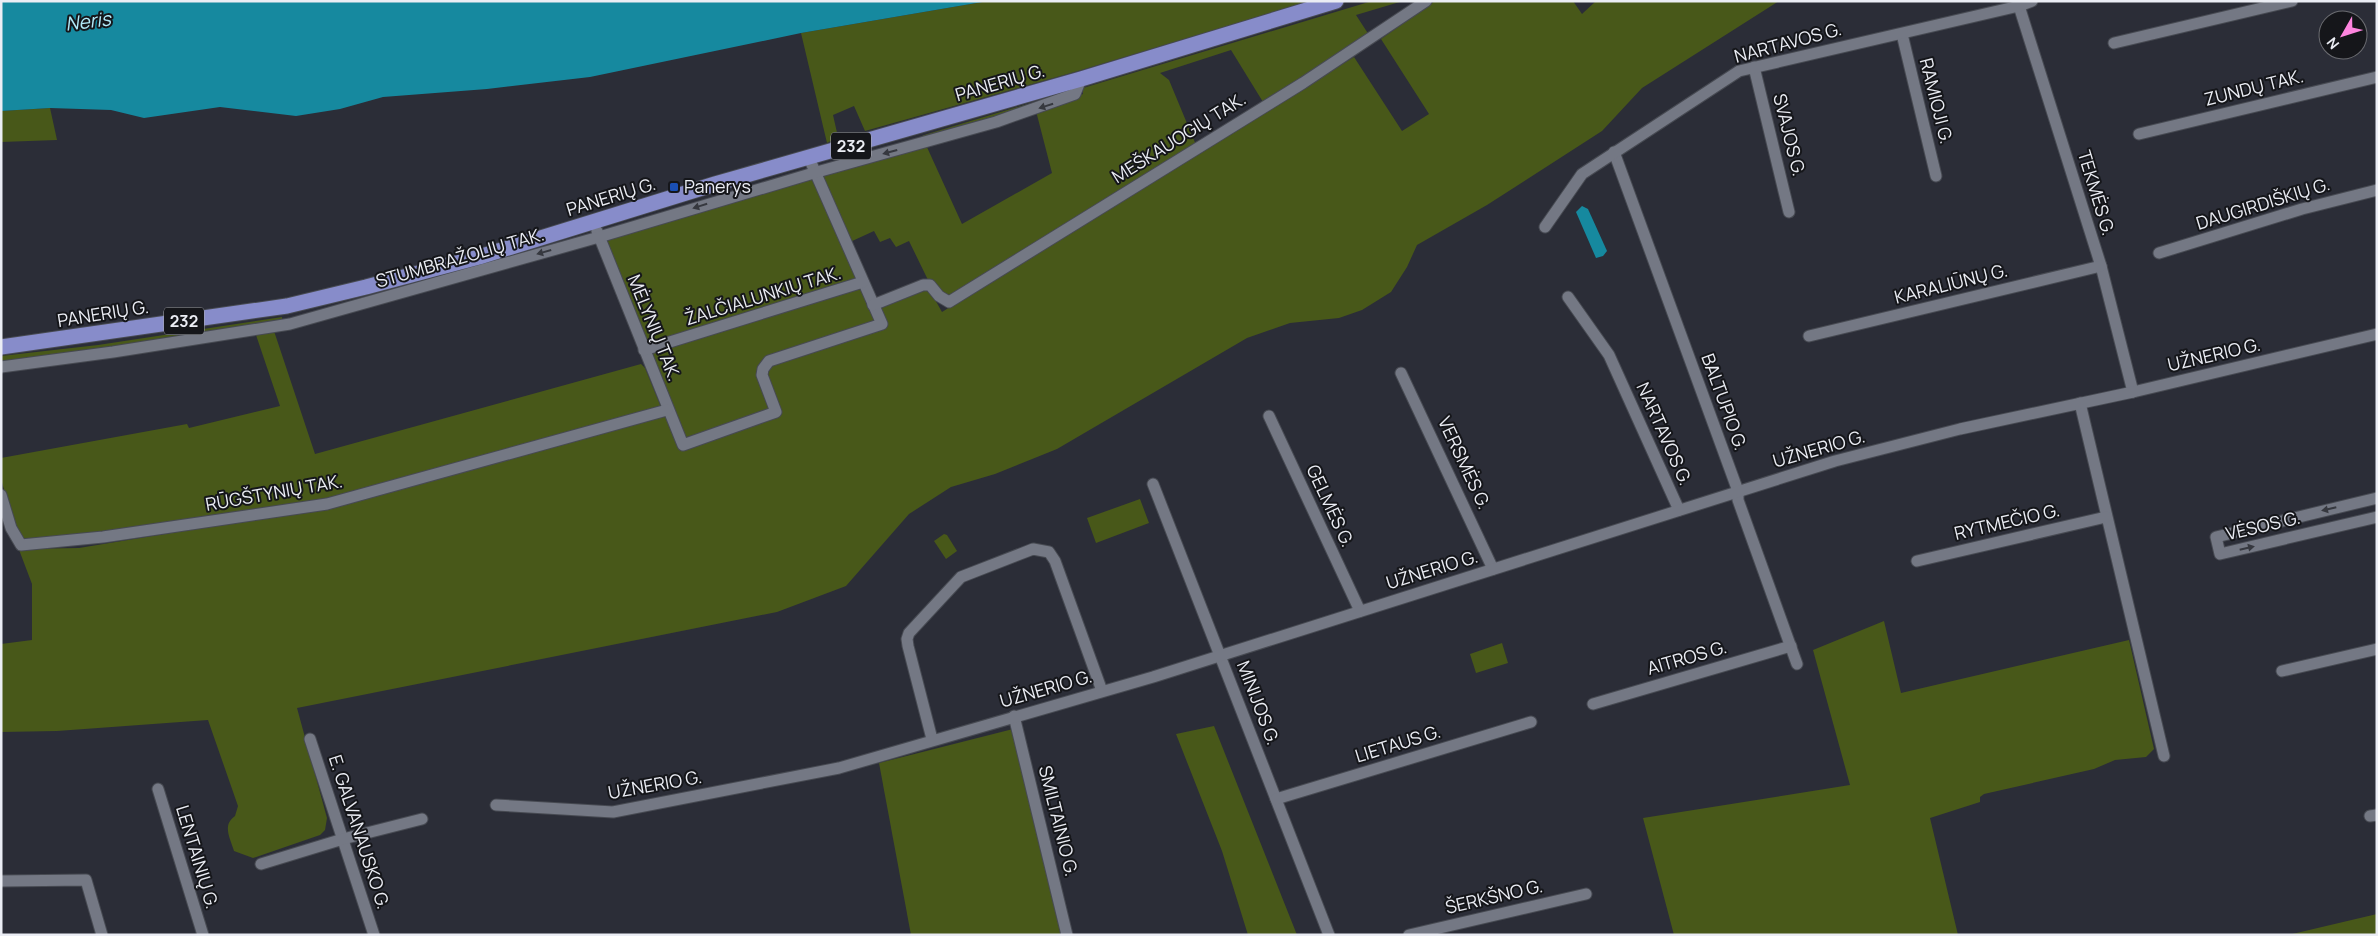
<svg xmlns="http://www.w3.org/2000/svg" width="2378" height="936" font-family="Manrope,sans-serif">
  <rect width="100%" height="100%" fill="#2b2d37"/>
  <g fill="#485819">
    <path d="M988,1h322l-232,70 -213,60 -11,-25 -21,9 5,22 -11,6 -26,-110z"/>
    <path d="M1372,1h31l-47,14 13,20 -106,67 -32,-52 -71,23 9,7 27,65 -246,152 -7,-2 -10,-15h-5l-19,-39 -13,6 -6,-9 -10,4 -6,-11 -24,11 -28,-67 104,-30 36,79 90,-51 -16,-62 47,-17v-6z"/>
    <path d="M1435,1h138l9,13 14,-13h183l-137,87 -40,43 -115,74 -70,40 -10,22 -16,25 -29,18 -23,8 -49,5 -43,15 -190,111 -62,25 -44,13 -42,27 -63,72 -69,26 -480,96 30,110 -2,12 -5,5 -67,23 -19,-7c-4,-13 -12,-26 1,-35l3,-10 -30,-86 -151,11 -56,1v-88l31,-4v-56l-14,-37 4,2 57,-1 202,-33 384,-99 16,32 97,-32 -11,-43 2,-7 119,-40 -9,-19 50,-18 13,23 158,-99 254,-156 48,74 27,-17 -48,-75z"/>
    <path d="M1071,91l2,1 -169,54 20,-11z"/>
    <path d="M50,108l7,32 -56,2v-31z"/>
    <path d="M812,176l47,103 -213,68 -42,-108z"/>
    <path d="M860,286l15,33 -2,2 -110,43 9,46 -88,31 -37,-90z"/>
    <path d="M282,317v3l-6,3 -275,39v-6l97,-11z"/>
    <path d="M274,331l41,123 326,-90 4,4 16,39 -345,96 -290,39 -9,-7 -16,-56v-21l186,-34 2,4 91,-22 -24,-71z"/>
    <path d="M1140,499l9,24 -53,20 -9,-25z"/>
    <path d="M944,534l3,1 10,16 -11,8 -12,-18z"/>
    <path d="M1884,621l17,72 228,-53 25,109 -8,8 -31,3 -21,9 -110,25 -4,3v5l-50,16 28,117h-284l-31,-117 207,-33 -37,-135z"/>
    <path d="M1502,643l6,20 -32,10 -6,-19z"/>
    <path d="M1214,726l83,209h-49l-26,-84 -46,-117z"/>
    <path d="M1013,729l50,206h-152l-32,-172z"/>
    <path d="M2377,914v21h-89z"/>
  </g>
  <g fill="#16899f">
    <path d="M1,1h987l-187,32 -211,44 -103,12 -104,8 -43,12 -44,7 -76,-9 -76,11 -33,-8 -61,-2 -49,3z"/>
    <path d="M1582,206l6,3 19,42 -4,5 -7,2 -20,-46z"/>
  </g>
  <g fill="none" stroke-linecap="round" stroke-linejoin="round">
    <g stroke="#474a52" stroke-width="13">
      <g id="minor">
        <path d="M2019,6l82,260 32,126"/>
        <path d="M1902,34l34,142"/>
        <path d="M2114,43l178,-42"/>
        <path d="M1754,67l35,145"/>
        <path d="M2139,134l238,-57"/>
        <path d="M1614,152l124,339v9l59,164"/>
        <path d="M1545,227l37,-53 157,-103 280,-65 13,-5"/>
        <path d="M597,231l86,214 93,-33 -14,-37 1,-6 6,-8 113,-37 -73,-166"/>
        <path d="M2159,253l143,-44 75,-19"/>
        <path d="M1568,297l41,58 70,155"/>
        <path d="M873,305l50,-20h7l9,11 10,6 354,-219 123,-82"/>
        <path d="M1809,336l292,-70"/>
        <path d="M644,350l219,-68"/>
        <path d="M1,367l112,-15 177,-28 309,-87 218,-65 179,-50 79,-28 6,-15"/>
        <path d="M1401,373l92,196"/>
        <path d="M2080,403l84,353"/>
        <path d="M1269,416l91,195"/>
        <path d="M1153,484l176,451"/>
        <path d="M1,495l10,33 10,17 82,-8 224,-33 340,-94"/>
        <path d="M2377,498l-161,39 4,17 157,-37"/>
        <path d="M1917,561l189,-44"/>
        <path d="M2282,671l95,-22"/>
        <path d="M1593,704l198,-58"/>
        <path d="M1014,716l53,219"/>
        <path d="M310,739l64,196"/>
        <path d="M932,739l-24,-93 -1,-7 2,-6 52,-56 72,-28 16,3 6,9 47,130"/>
        <path d="M158,789l45,146"/>
        <path d="M1276,799l255,-77"/>
        <path d="M496,805l117,7 226,-44 314,-91 682,-216 125,-32 173,-37 244,-58"/>
        <path d="M2370,816l7,-1"/>
        <path d="M261,864l82,-25 79,-20"/>
        <path d="M1,881l85,-1 16,55"/>
        <path d="M1409,935l177,-41"/>
      </g>
    </g>
    <g stroke="#474a52" stroke-width="17">
      <path id="major" d="M1,347l286,-41 79,-19 113,-30 236,-73 366,-105 255,-78"/>
    </g>
    <use href="#minor" stroke="#747884" stroke-width="11"/>
    <use href="#major" stroke="#878cca" stroke-width="15"/>
  </g>
  <defs><path id="oneway-solid" d="M-6-.8H1V-3.2L6.5 0L1 3.2V.8H-6Z" transform="scale(1.25)"/></defs>
  <g fill="#36383f">
    <use href="#oneway-solid" transform="translate(1046 106) rotate(162)"/>
    <use href="#oneway-solid" transform="translate(890 152) rotate(165)"/>
    <use href="#oneway-solid" transform="translate(700 206) rotate(163)"/>
    <use href="#oneway-solid" transform="translate(544 252) rotate(164)"/>
    <use href="#oneway-solid" transform="translate(2329 509) rotate(167)"/>
    <use href="#oneway-solid" transform="translate(2247 548) rotate(-13)"/>
  </g>
  <rect fill="#1a4fb4" stroke="#15161a" stroke-width="2" x="669" y="182" width="10" height="10" rx="2.5"/>
  <g text-anchor="middle" stroke-width="4" stroke-linejoin="round" paint-order="stroke">
    <g fill="#15161a" stroke="#abacb3" stroke-width="1">
      <rect x="831" y="132.5" width="40" height="27" rx="4"/>
      <rect x="164" y="307.5" width="40" height="27" rx="4"/>
    </g>
    <g font-size="16" font-weight="bold" fill="#ebedf4">
      <text x="851" y="152">232</text>
      <text x="184" y="327">232</text>
    </g>
    <g font-size="18" fill="#ebedf4" stroke="#15161a">
      <text transform="translate(1788 43) rotate(-15)" y="6">NARTAVOS G.</text>
      <text transform="translate(1000 83) rotate(-16)" y="6">PANERIŲ G.</text>
      <text transform="translate(2254 88) rotate(-14)" y="6">ZUNDŲ TAK.</text>
      <text transform="translate(1936 101) rotate(76)" y="6">RAMIOJI G.</text>
      <text transform="translate(1789 135) rotate(76)" y="6">SVAJOS G.</text>
      <text transform="translate(1179 138) rotate(-32)" y="6">MEŠKAUOGIŲ TAK.</text>
      <text transform="translate(2096 193) rotate(73)" y="6">TEKMĖS G.</text>
      <text transform="translate(611 197) rotate(-17)" y="6">PANERIŲ G.</text>
      <text transform="translate(2263 204) rotate(-17)" y="6">DAUGIRDIŠKIŲ G.</text>
      <text transform="translate(460 258) rotate(-16)" y="6">STUMBRAŽOLIŲ TAK.</text>
      <text transform="translate(1951 284) rotate(-14)" y="6">KARALIŪNŲ G.</text>
      <text transform="translate(763 296) rotate(-17)" y="6">ŽALČIALUNKIŲ TAK.</text>
      <text transform="translate(103 314) rotate(-9)" y="6">PANERIŲ G.</text>
      <text transform="translate(654 328) rotate(68)" y="6">MĖLYNIŲ TAK.</text>
      <text transform="translate(2214 355) rotate(-13)" y="6">UŽNERIO G.</text>
      <text transform="translate(1724 402) rotate(70)" y="6">BALTUPIO G.</text>
      <text transform="translate(1664 434) rotate(66)" y="6">NARTAVOS G.</text>
      <text transform="translate(1819 449) rotate(-16)" y="6">UŽNERIO G.</text>
      <text transform="translate(1464 463) rotate(65)" y="6">VERSMĖS G.</text>
      <text transform="translate(274 493) rotate(-10)" y="6">RŪGŠTYNIŲ TAK.</text>
      <text transform="translate(1330 506) rotate(65)" y="6">GELMĖS G.</text>
      <text transform="translate(2007 522) rotate(-13)" y="6">RYTMEČIO G.</text>
      <text transform="translate(2263 526) rotate(-13)" y="6">VĖSOS G.</text>
      <text transform="translate(1432 570) rotate(-17)" y="6">UŽNERIO G.</text>
      <text transform="translate(1687 658) rotate(-16)" y="6">AITROS G.</text>
      <text transform="translate(1046 689) rotate(-16)" y="6">UŽNERIO G.</text>
      <text transform="translate(1258 703) rotate(69)" y="6">MINIJOS G.</text>
      <text transform="translate(1398 744) rotate(-17)" y="6">LIETAUS G.</text>
      <text transform="translate(655 785) rotate(-10)" y="6">UŽNERIO G.</text>
      <text transform="translate(1058 821) rotate(76)" y="6">SMILTAINIO G.</text>
      <text transform="translate(359 832) rotate(72)" y="6">E. GALVANAUSKO G.</text>
      <text transform="translate(197 857) rotate(73)" y="6">LENTAINIŲ G.</text>
      <text transform="translate(1494 897) rotate(-13)" y="6">ŠERKŠNO G.</text>
    </g>
    <g font-size="18" fill="#ebedf4" stroke="#15161a" text-anchor="start">
      <text x="684" y="193">Panerys</text>
    </g>
    <g font-size="19" font-style="italic" fill="#b1eaf9" stroke="#15161a">
      <text transform="translate(88 21) rotate(-7)" y="7">Neris</text>
    </g>
  </g>
  <rect width="2378" height="936" fill="none" stroke="#ebedf4" stroke-width="5"/>
  <g transform="translate(2343 35) rotate(231)"><circle r="24" fill="#15161a" stroke="#6b6c71"/>
  <path d="M0-4L9 19L0 12L-9 19Z" fill="#fe85df"/>
  <text y="-8" font-size="14" font-weight="bold" text-anchor="middle" fill="#ebedf4">N</text>
  </g>
</svg>
